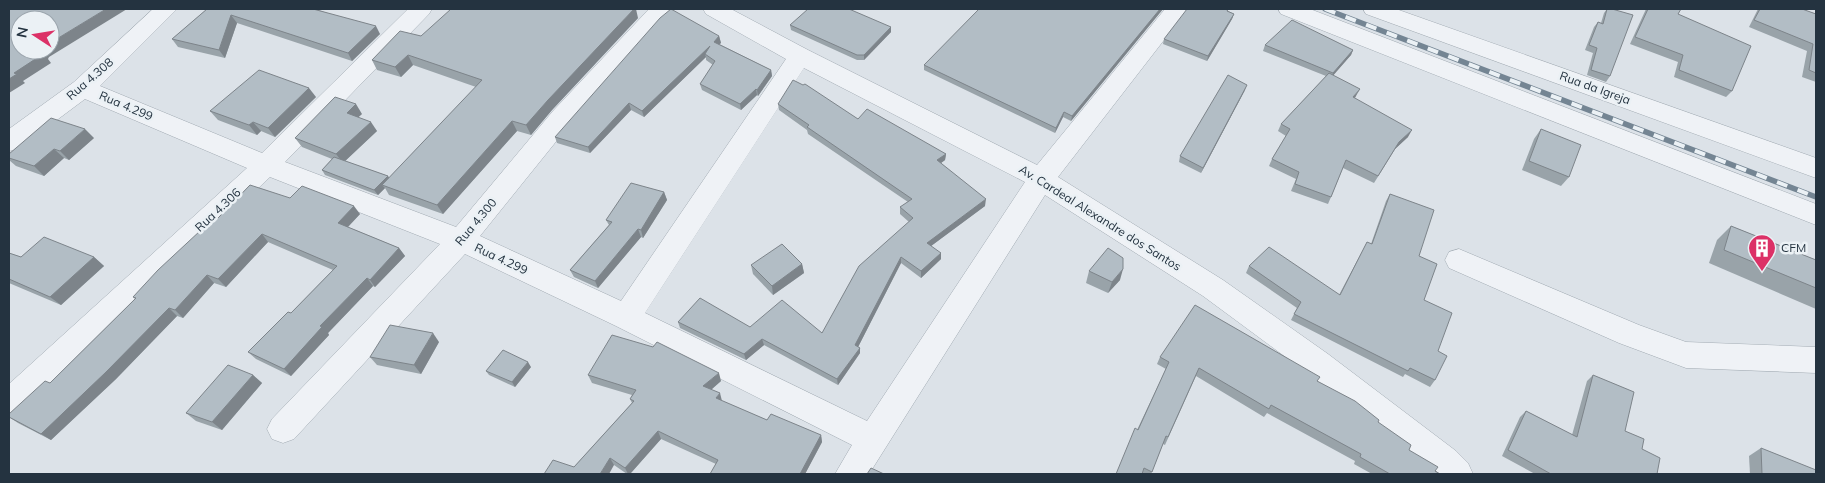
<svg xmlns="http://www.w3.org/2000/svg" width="1825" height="483" font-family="Mulish,sans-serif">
  <rect width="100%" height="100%" fill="#dce2e8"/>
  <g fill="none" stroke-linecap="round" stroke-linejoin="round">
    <g stroke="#a1aab2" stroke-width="1">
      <g id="minor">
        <path d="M153,9h24l-77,77 162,67 146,-144h24l-3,5 -144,148 171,65 97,-116 96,-102h24l-102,114 -91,113 141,65 165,-242 -80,-45 -3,-5h28l77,41 229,115 128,-156h23l-130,168 165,103 105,74 128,97 12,12 5,11h-38l-129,-102 -103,-76 -158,-101 -176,279h-34l17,-29 -236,-119 -151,-72 -171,185 -11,4 -11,-4 -5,-10 5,-10 168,-175 -170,-67 -250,237 -11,4v-34l238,-216 -162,-69 -67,50 -9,2v-22l65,-47zM804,68l221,114 -158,239 -222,-108z"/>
        <path d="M1278,9h32l506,195v21l-535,-211z"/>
        <path d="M1363,9h33l420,149v20l-450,-164z"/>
        <path d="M1459,249l180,76 47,17 130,5v26l-130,-5 -67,-25 -170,-75 -4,-8 4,-8z"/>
      </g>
    </g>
    <use href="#minor" fill="#eff2f6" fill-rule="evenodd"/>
    <g stroke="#748593" stroke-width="5.5">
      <path id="rail" d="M1325,9l491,188"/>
    </g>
    <use href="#rail" stroke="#ebf1f5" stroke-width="4" stroke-dasharray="11" stroke-linecap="butt"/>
  </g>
  <g fill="#99a3a9">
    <path d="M207,9h113l-1,1 61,24 -28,27 -115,-38 -12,35 -47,-11 -6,-8z"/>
    <path d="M1163,9l-92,112 -8,-4 -8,16 -131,-63v-5z"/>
    <path d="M1228,9v2l6,3 -2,5 -25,42 -44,-17 1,-5z"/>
    <path d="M1607,9h5l-2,67 -4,6 -19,-7 6,-22 -8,-3 9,-23 4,-5 3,1 3,-10z"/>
    <path d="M1646,9h35l-3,5 54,77 -6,6 -52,-20 4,-15 -48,-18z"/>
    <path d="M1758,9h44l14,5v68l-14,-5 5,-26 -58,-24z"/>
    <path d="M638,18l-86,92 -21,25 -14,-4 -74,83 -54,-19 -4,-7 -7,7 -53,-20 -3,-5 10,-11 -30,-12 -7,-9 67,-24 -4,3 19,14 -32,30 43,15 1,2 87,-91 -63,-22 -12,12 -24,-7 -5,-10 49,-24z"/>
    <path d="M790,25l101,7 -27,28h-7l-66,-30z"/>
    <path d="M719,36l2,7 -2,1 52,26 1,6 -14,20 -1,-1 -16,15 -39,-20 -2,-6 13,-19 -7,-5v-3l-62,60 -13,-7 -41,43 -33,-10 -2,-6z"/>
    <path d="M1265,45l88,5 -2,5 -18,20 23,21 -1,2 53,39 -13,12 -21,34 -31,-15 -12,29 -3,7 -37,-13 5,-12 -27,-13 3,-7 14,-23 -8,-5 3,-7 45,-48 -63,-25z"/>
    <path d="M1245,90l-44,83 -22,-11 1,-6z"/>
    <path d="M316,97l-41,40 -14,-6 -4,4 -39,-15 -8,-9z"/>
    <path d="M778,104l80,15 88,35 -1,6 -4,3 44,43 -54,40 10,13 -20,19 -20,-15 -43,84 2,1v5l-22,32 -74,-40 -18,15 -66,-32 -2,-6 72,5 72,6 87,-111 -9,-8v-7l8,-5 -100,-68 -1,-4 -28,-20z"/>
    <path d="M1541,129l28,48 -8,9 -39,-16 12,-31z"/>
    <path d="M94,138l-25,22 -5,-2 -20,18 -28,-10 -7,-6v-6z"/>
    <path d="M664,192l3,8 -24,38 -2,-1 -43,51 -24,-11 -4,-7 39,-45 -3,-5z"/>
    <path d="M1390,194l29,62 5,44 14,51 -3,29 -5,7 -25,-13 -2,3 -112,-57 6,-12 -51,-35 3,-7 90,29 28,-53 4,2 15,-43z"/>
    <path d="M290,198l70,16 -12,13 51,21 6,8 -30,31 -2,-1 -45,47 1,2 -38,41 -35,-17 -8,-7 43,-39 42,-43 -65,-28 -42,45 -12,-4 -31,35 -6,-2 -61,63 -65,61 -33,-17 -9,-6 41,-34 85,-84 -2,-2 85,-79z"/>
    <path d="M1731,226l85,34v49l-107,-46 8,-23z"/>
    <path d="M9,253l12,4h73l10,9 -43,39 -52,-22z"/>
    <path d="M802,264l2,9 -31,22 -20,-21 -2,-9z"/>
    <path d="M1089,271l31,9 -12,13 -22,-10z"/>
    <path d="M439,342l-18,32 -44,-9 -7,-8z"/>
    <path d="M1160,357l157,24 61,41 31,28 31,24h-68l-18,-10 1,-3 -88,-48 -3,4 -68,-41 -31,69 -2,-1 -12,30h-35l50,-105 -9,-5z"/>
    <path d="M531,367l-16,20 -26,-12 -3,-4z"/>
    <path d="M253,375l9,8 -40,47 -26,-9 -10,-8z"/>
    <path d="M588,375l133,6 -10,9 11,11 45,19 54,15 1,7 -17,32h-95l6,-10 -55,-25 -31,35h-3l-13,-9 -40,2 58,-64 -2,-4 2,-4 -40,-12z"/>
    <path d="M1593,375l32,56 17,18 15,25h-122l-33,-18 18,-39 6,-6 46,24 15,-54z"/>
    <path d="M1761,448l55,26h-66l-1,-18z"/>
  </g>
  <g fill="#7d848a">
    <path d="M106,9h21l-78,48 -1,2 3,4 -28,18 2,2 -16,10v-14l5,-6 27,-23h9v-7z"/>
    <path d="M634,9h2l2,9 -86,92 -21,25 -5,-10 22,-25z"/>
    <path d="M1160,9h3l-92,112 1,-5z"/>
    <path d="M1234,14l-2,5 -25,42 1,-5z"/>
    <path d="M231,15l6,8 -12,35 -6,-8z"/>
    <path d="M376,26l4,8 -28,27 -4,-8z"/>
    <path d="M891,27v5l-27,28v-5z"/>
    <path d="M719,36l2,7 -6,5 -1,-6z"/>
    <path d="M710,46l-5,8 1,3 -62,60 -2,-6z"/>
    <path d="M1353,50l-2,5 -20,23 2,-5z"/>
    <path d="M408,55l5,10 -12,12 -6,-10z"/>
    <path d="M771,70l1,6 -14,20 -1,-6z"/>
    <path d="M1247,85l-2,5 -44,83 2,-5z"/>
    <path d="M309,88l7,9 -41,40 -7,-9z"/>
    <path d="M756,89l1,6 -16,15 -1,-6z"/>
    <path d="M1360,89l-4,7 -7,8 4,-7z"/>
    <path d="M629,103l2,7 -41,43 -2,-6z"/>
    <path d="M356,104l6,10 -9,8 -6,-9z"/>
    <path d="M1064,112l-1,5 -8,16 1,-5z"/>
    <path d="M512,121l5,10 -74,83 -6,-9z"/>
    <path d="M253,122l8,9 -4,4 -8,-10z"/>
    <path d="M371,122l6,9 -34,32 -7,-9z"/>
    <path d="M85,129l9,9 -25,22 -9,-9z"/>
    <path d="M1412,130l-4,7 -13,12 -21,34 25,-41z"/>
    <path d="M54,149l10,9 -20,18 -10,-10z"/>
    <path d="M946,154l-1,6 -8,6v-6z"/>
    <path d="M388,176l3,5 -9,4 3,3 -7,7 -4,-5z"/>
    <path d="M664,192l3,8 -24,38 -2,-8z"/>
    <path d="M986,199l-1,7 -58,43v-6z"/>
    <path d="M354,206l6,8 -16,17 -6,-8z"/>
    <path d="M638,229l3,8 -43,51 -3,-7z"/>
    <path d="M262,234l6,8 -42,45 -8,-8z"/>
    <path d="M399,248l6,8 -30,31 -5,-7z"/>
    <path d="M941,253v6l-20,19v-7z"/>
    <path d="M94,257l10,9 -43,39 -11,-8z"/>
    <path d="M901,257v6l-45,88 -1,-6z"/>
    <path d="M802,264l2,9 -31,22 -1,-9z"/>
    <path d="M1123,269l-3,11 -12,13 4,-11z"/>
    <path d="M207,275l7,8 -31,35 -8,-8z"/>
    <path d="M367,278l6,8 -45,47 1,2 -38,41 -7,-7 36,-43z"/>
    <path d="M169,308l8,8 -61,63 -65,61 -10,-6z"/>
    <path d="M433,333l6,9 -18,32 -7,-9z"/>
    <path d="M762,339l2,6 -18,15 -2,-6z"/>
    <path d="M860,348v5l-22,32 -1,-6z"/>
    <path d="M528,362l3,5 -16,20 -3,-5z"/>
    <path d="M719,373l2,8 -15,13 -3,-8z"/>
    <path d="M253,375l9,8 -40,47 -10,-8z"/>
    <path d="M720,393l2,8 -6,-3z"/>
    <path d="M658,431l3,8 -31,35h-2l-3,-6z"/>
    <path d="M821,435l1,7 -17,32h-5z"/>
    <path d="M610,458l4,7 -5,9h-9z"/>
  </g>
  <g fill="#b2bdc5" stroke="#7d848a">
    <path d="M9,9h97l-56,34v-23h-30v30h21l-2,2 4,2 -29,19 3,1 -8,5z"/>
    <path d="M207,9h106l63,17 -28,27 -117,-38 -12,35 -47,-11z"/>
    <path d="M451,9h183l-86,91 -22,25 -14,-4 -75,84 -55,-20 100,-105 -74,-25 -13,12 -23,-7 28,-29 21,5z"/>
    <path d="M671,9l48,27 -5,6 57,28 -14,20 -1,-1 -16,15 -40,-20 15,-23 -10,-7 5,-8 -68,65 -13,-8 -41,44 -33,-10 105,-119z"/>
    <path d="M808,9h41l42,18 -27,28h-7l-67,-30z"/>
    <path d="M979,9h181l-88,107 -8,-4 -8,16 -132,-63z"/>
    <path d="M1187,9h41l-1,2 7,3 -26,42 -44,-17z"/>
    <path d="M1607,9h5l21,6 -23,61 -19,-6 6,-22 -8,-3 9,-23 5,2z"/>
    <path d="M1648,9h33l-3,5 73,32 -19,45 -53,-21 4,-15 -48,-18z"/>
    <path d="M1760,9h42l14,5v59l-7,-3 4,-26 -59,-24z"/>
    <path d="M1292,20l61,30 -20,23 -68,-28z"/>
    <path d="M259,70l50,18 -41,40 -15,-6 -4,3 -39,-14z"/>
    <path d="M1329,73l31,16 -7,8 59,33 -13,12 -21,34 -32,-16 -15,37 -36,-13 4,-12 -27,-13 18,-30 -9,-5z"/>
    <path d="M1228,75l19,10 -44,83 -23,-12z"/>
    <path d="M793,80l10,5 2,-1 53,35 9,-10 79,45 -9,6 49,39 -59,44 14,10 -20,18 -20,-14 -46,88 5,3 -23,31 -75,-40 -18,15 -66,-32 22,-24 50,29 32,-27 40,33 37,-67 54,-48 -13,-11 12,-8 -105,-72 2,-2 -31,-21z"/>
    <path d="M335,97l21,7 -9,9 24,9 -35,32 -41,-16z"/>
    <path d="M51,118l34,11 -25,22 -6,-2 -20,17 -25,-8v-4z"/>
    <path d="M1541,129l40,16 -12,32 -40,-16z"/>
    <path d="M334,157l54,19 -14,14 -52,-20z"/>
    <path d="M631,183l33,9 -23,38 -3,-1 -43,52 -25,-11 42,-48 -6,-2z"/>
    <path d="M250,185l40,13 12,-12 52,20 -16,17 61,25 -29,32 -3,-2 -47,48 2,1 -38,42 -36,-17 40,-40 3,1 46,-47 -75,-32 -44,45 -11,-4 -32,35 -6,-2 -63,64 -65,62 -32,-17v-3l36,-33 5,2 86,-85 -3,-1 25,-27 57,-53 3,1z"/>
    <path d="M1390,194l44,16 -15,46 18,8 -13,36 28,13 -14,38 9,5 -12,24 -25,-12 -2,3 -114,-57 7,-12 -52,-36 20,-19 71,48 27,-53 5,2z"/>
    <path d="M1731,226l85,34v28l-92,-38z"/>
    <path d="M44,237l50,20 -44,40 -41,-18v-26l12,4z"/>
    <path d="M782,244l20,20 -30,22 -21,-21z"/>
    <path d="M1108,248l15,10v11l-11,13 -23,-11z"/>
    <path d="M1195,305l125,72 -3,4 38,20 24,19 -1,2 33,23 -2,5 29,17 -3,4 5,3h-50l-30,-17 1,-3 -90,-49 -2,4 -70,-41 -31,69 -2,-1 -14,36 -8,-4 -2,6h-26l19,-46 3,2 31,-68 -9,-5z"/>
    <path d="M390,325l43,8 -19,32 -44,-8z"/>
    <path d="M612,335l41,12 4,-5 62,31 -16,13 17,7 -4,5 51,22 4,-6 50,21 -21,39h-90l8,-14 -60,-29 -33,37 -15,-10 -10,16h-56l9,-14 21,7 60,-66 -4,-2 6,-9 -48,-15z"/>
    <path d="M503,350l25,12 -16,20 -26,-11z"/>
    <path d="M228,365l25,10 -41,47 -26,-9z"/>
    <path d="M1593,375l41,17 -9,39 19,8 -2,10 18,9 -3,16h-106l-43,-24 18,-39 51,26z"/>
    <path d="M1761,448l55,22v4h-54z"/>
    <path d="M871,468l13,6h-17z"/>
  </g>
  <defs>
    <g id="building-pin" transform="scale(1.4375)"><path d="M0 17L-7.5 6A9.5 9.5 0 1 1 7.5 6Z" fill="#dc3167" stroke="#ebf1f5"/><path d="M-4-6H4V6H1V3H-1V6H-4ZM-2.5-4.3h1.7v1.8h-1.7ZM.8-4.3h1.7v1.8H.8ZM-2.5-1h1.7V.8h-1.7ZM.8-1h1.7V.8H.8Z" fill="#fff"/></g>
  </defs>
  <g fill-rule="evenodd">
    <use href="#building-pin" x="1762" y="248"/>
  </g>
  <g text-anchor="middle" stroke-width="5" stroke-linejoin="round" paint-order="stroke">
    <g font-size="12" fill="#243340" stroke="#ebf1f5">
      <text transform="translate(90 79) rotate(-41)" y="4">Rua 4.308</text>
      <text transform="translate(1595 88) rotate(20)" y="4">Rua da Igreja</text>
      <text transform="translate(126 106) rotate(23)" y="4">Rua 4.299</text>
      <text transform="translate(218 210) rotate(-43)" y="4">Rua 4.306</text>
      <text transform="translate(1100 218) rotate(32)" y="4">Av. Cardeal Alexandre dos Santos</text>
      <text transform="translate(476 222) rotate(-50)" y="4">Rua 4.300</text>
      <text transform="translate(501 259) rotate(25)" y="4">Rua 4.299</text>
    </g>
    <g font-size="12" fill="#243340" stroke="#ebf1f5" text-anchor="start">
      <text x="1781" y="252">CFM</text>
    </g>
  </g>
  <rect width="1825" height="483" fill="none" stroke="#243340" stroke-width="20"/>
  <g transform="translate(35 35) rotate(282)"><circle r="24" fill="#ebf1f5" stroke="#9ba5ad"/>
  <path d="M0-4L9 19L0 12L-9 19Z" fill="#dc3167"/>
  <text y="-8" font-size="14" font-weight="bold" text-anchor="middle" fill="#243340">N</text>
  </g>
</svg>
